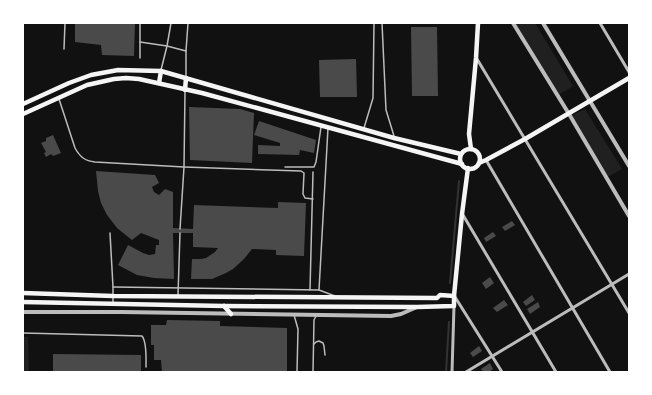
<svg xmlns="http://www.w3.org/2000/svg" width="652" height="395" font-family="Quicksand,sans-serif">
  <rect width="100%" height="100%" fill="#111"/>
  <g fill="#202020">
    <path d="M514,23h21l38,63 -16,10z"/>
    <path d="M585,109l37,60 -16,9 -36,-62z"/>
    <path d="M23,337h5l1,35h-6z"/>
  </g>
  <g fill="none" stroke-linecap="round" stroke-linejoin="round">
    <g stroke="#333" stroke-width="2">
      <path d="M450,283l9,-102"/>
      <path d="M446,372l3,-50"/>
    </g>
  </g>
  <g fill="#4a4a4a">
    <path d="M75,23h60l-1,33 -32,-1 -1,-10 -26,-3z"/>
    <path d="M411,27h26l1,69h-26z"/>
    <path d="M356,59l1,38h-37l-1,-37z"/>
    <path d="M189,107l51,2 14,4 -2,50 -62,-3z"/>
    <path d="M259,121l57,19 -2,13 -14,-3 -1,5 -41,-1v-9l22,1v-3l-26,-8z"/>
    <path d="M53,135l8,18 -8,3 -2,-2 -5,3 -2,-4 2,-1 -5,-9 5,-2v-3z"/>
    <path d="M96,171l59,4 4,8 -7,4 2,5 5,3 6,-6 8,3v36l20,1 1,-24 84,3v-6l28,1 -2,53 -28,-1v-5l-24,-1 -8,10 -11,10 -7,4 -14,6h-21l1,-20h9l5,-1 9,-6 3,-4 -25,-1v-14h-20l1,46 -20,-1 -17,-3 -19,-10 10,-20 15,8 6,2 6,-1 1,-9h3v-5l-18,-7 -9,7 -15,-12 -10,-13 -6,-12 -3,-12z"/>
    <path d="M512,221l3,4 -10,6 -3,-4z"/>
    <path d="M493,232l3,4 -10,6 -2,-4z"/>
    <path d="M490,277l4,6 -8,6 -4,-6z"/>
    <path d="M532,295l3,5 -9,6 -3,-4z"/>
    <path d="M504,300l4,5 -11,7 -4,-4z"/>
    <path d="M538,302l2,5 -10,7 -3,-5z"/>
    <path d="M167,320l53,1v5l67,2v44h-125l-1,-12h-7v-15h-3v-20h15z"/>
    <path d="M479,346l3,5 -9,6 -3,-4z"/>
    <path d="M53,354l88,1v17h-88z"/>
    <path d="M490,363l3,6 -4,3h-6l-2,-3z"/>
  </g>
  <g fill="none" stroke-linecap="round" stroke-linejoin="round">
    <g stroke="#bcbcbc" stroke-width="1.5">
      <path d="M382,23l4,87 8,26"/>
      <path d="M140,42l27,4 19,5"/>
      <path d="M64,49l1,-26"/>
      <path d="M140,58v-35"/>
      <path d="M161,70l6,-24 4,-23"/>
      <path d="M186,78v-27l2,-28"/>
      <path d="M59,99l16,49c5,9 10,13 20,14l89,5 117,4 3,2 -1,21 2,4 8,1"/>
      <path d="M364,128l9,-30 1,-75"/>
      <path d="M285,167h29l2,-5 5,-35"/>
      <path d="M180,229l4,-62 1,-75"/>
      <path d="M110,233l3,54v16"/>
      <path d="M113,287l206,3 16,6"/>
      <path d="M310,290l3,-118"/>
      <path d="M319,290l9,-162"/>
      <path d="M178,295l2,-62"/>
      <path d="M294,315l4,14 -1,43"/>
      <path d="M23,333l119,3c5,6 4,22 4,31"/>
      <path d="M314,344l2,-2 3,-1 4,2 1,3 1,9"/>
      <path d="M313,372l1,-52 2,-4"/>
    </g>
    <g stroke="#bcbcbc" stroke-width="3">
      <path d="M600,23l29,49"/>
      <path d="M477,59l152,254"/>
      <path d="M486,160l124,212"/>
      <path d="M463,215l93,157"/>
      <path d="M455,297l47,75"/>
      <path d="M452,372l2,-66"/>
      <path d="M466,372l163,-98"/>
    </g>
    <g stroke="#bcbcbc" stroke-width="4">
      <path d="M513,23l56,91 60,102"/>
      <path d="M543,23l86,143"/>
      <path d="M23,312h98l270,4 10,-2 16,-7"/>
    </g>
    <g stroke="#f5f5f5" stroke-width="4.5">
      <path d="M159,83l2,-12"/>
      <path d="M185,90l1,-12"/>
      <path d="M23,104l46,-21 22,-8 27,-5 43,1 233,67 67,16"/>
      <path d="M23,114l64,-29 27,-6 12,-1 13,1 63,14 260,71"/>
      <path d="M471,149l-2,-15 7,-76 2,-35"/>
      <circle cx="470" cy="159" r="10"/>
      <path d="M479,163l7,-3 39,-21 104,-61"/>
      <path d="M23,293l90,3 324,2 3,-3 14,1"/>
      <path d="M23,302l201,4 193,1 37,-1v-10l8,-82 6,-46"/>
      <path d="M224,306l7,8"/>
    </g>
  </g>
  <rect width="652" height="395" fill="none" stroke="#ffffff" stroke-width="48"/>
</svg>
